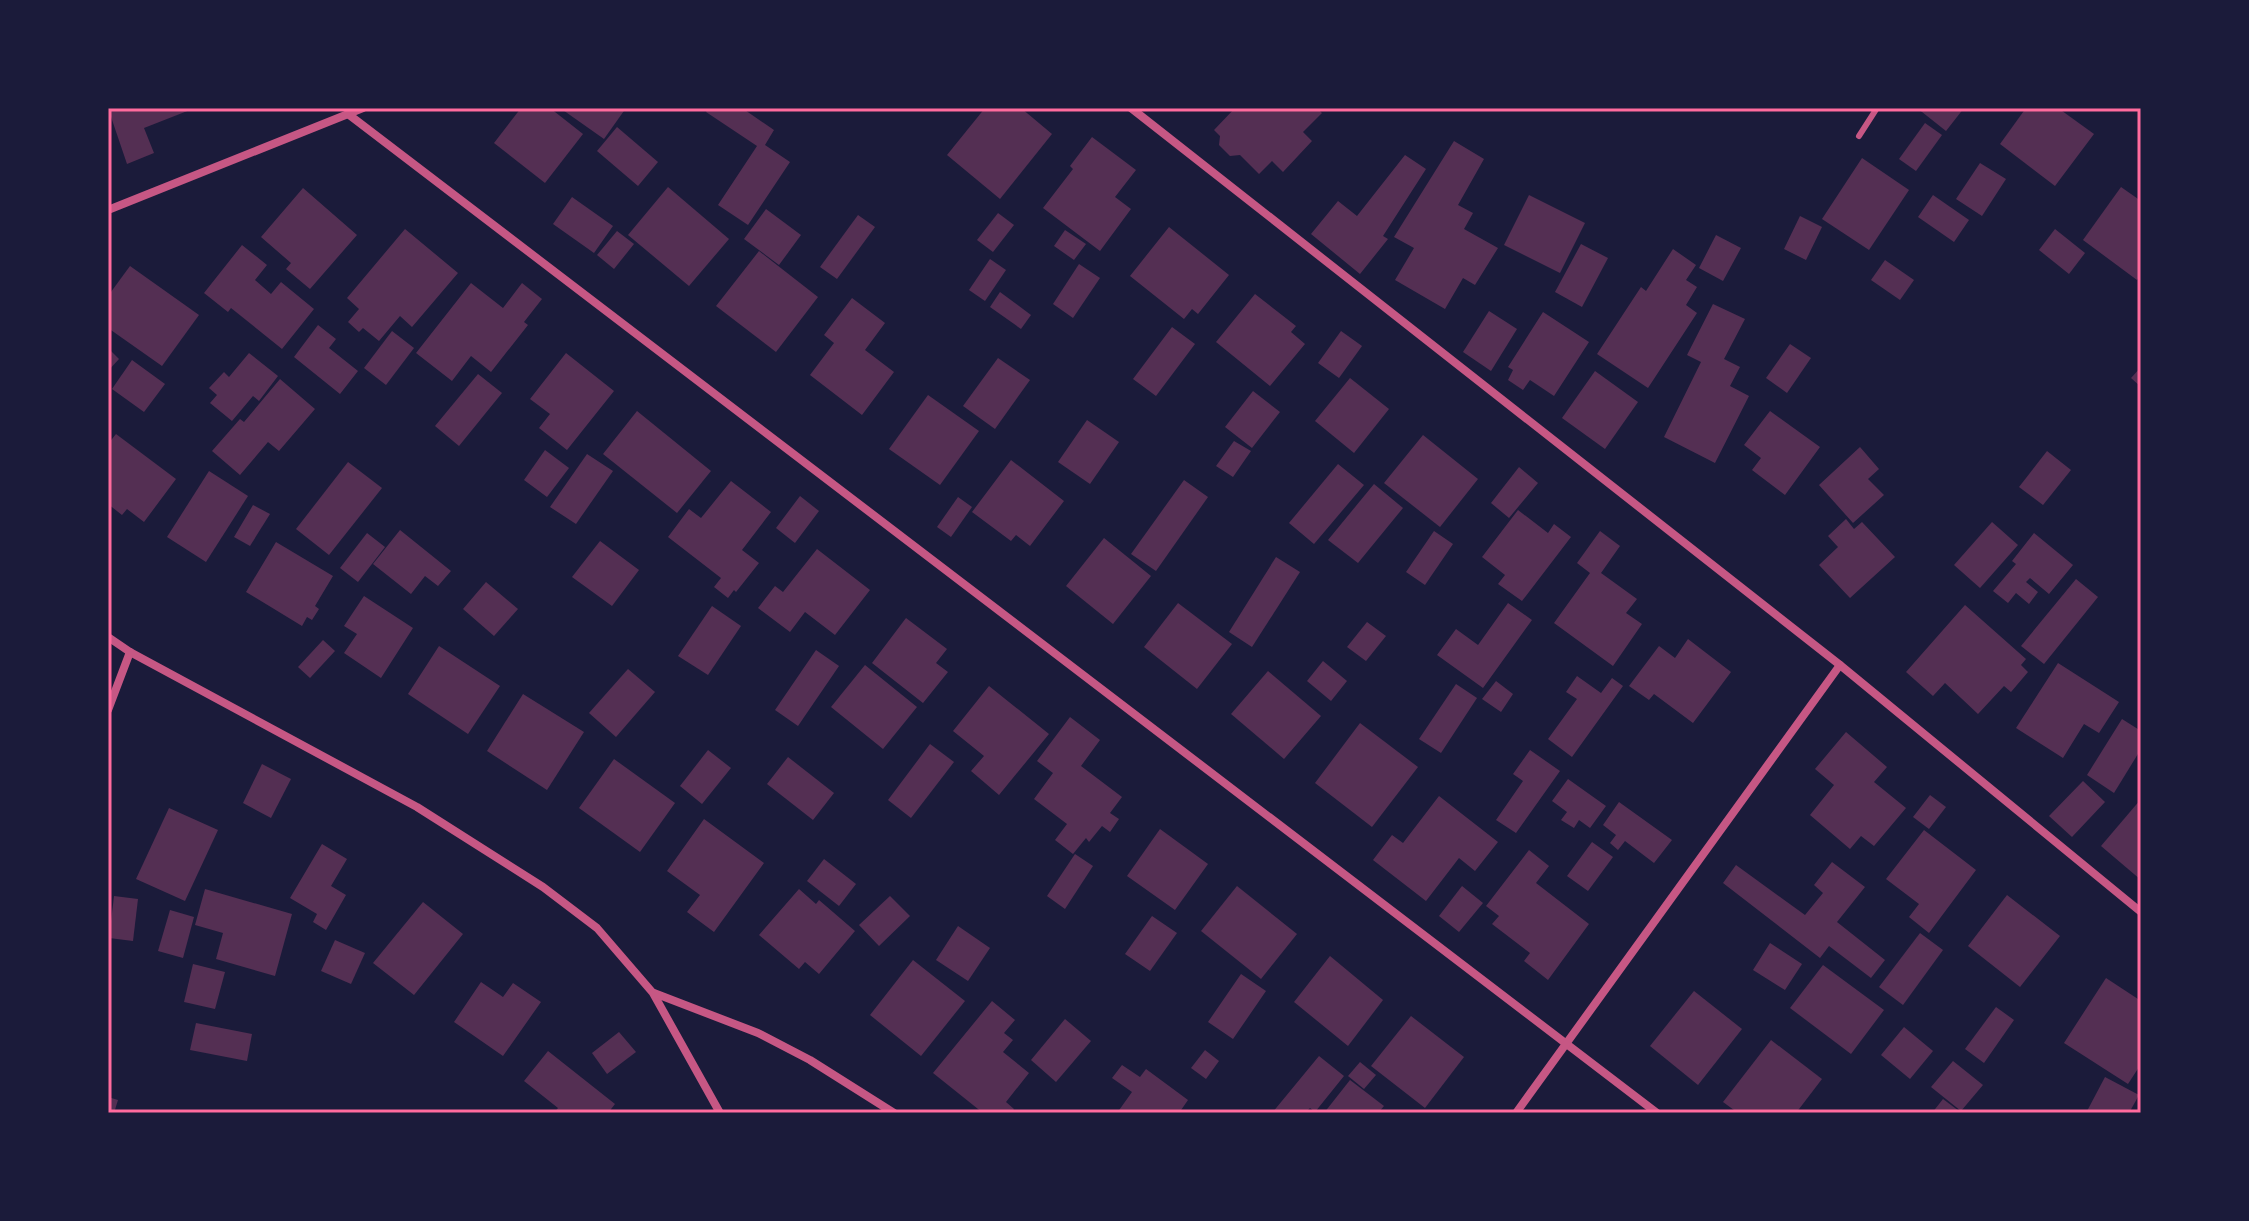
<svg xmlns="http://www.w3.org/2000/svg" width="2249" height="1221" font-family="Rubik,sans-serif">
  <rect width="100%" height="100%" fill="#1b1b3a"/>
  <g fill="#542f53">
    <path d="M108,108h87l-51,20 10,25 -27,11z"/>
    <path d="M521,108h29l33,26 -38,49 -51,-40z"/>
    <path d="M560,108h66l-22,31z"/>
    <path d="M708,108h34l32,22 -9,15 25,17 -42,63 -30,-20 39,-59 -51,-34z"/>
    <path d="M985,108h36l31,26 -52,65 -53,-44z"/>
    <path d="M1235,108h82l5,5 -19,19 9,9 -29,31 -11,-11 -13,13 -19,-19 -10,1 -11,-11 1,-9 -6,-6z"/>
    <path d="M1917,108h47l-18,23z"/>
    <path d="M2026,108h32l36,26 -39,52 -55,-42z"/>
    <path d="M1925,123l17,12 -26,36 -17,-12z"/>
    <path d="M617,127l41,35 -20,24 -41,-35z"/>
    <path d="M1092,137l44,33 -21,27 16,12 -31,42 -57,-43 30,-39 -3,-3z"/>
    <path d="M1454,141l30,18 -26,46 15,8 -9,16 34,19 -23,37 -12,-7 -18,31 -50,-29 19,-32 -20,-11z"/>
    <path d="M1405,155l21,14 -43,67 5,3 -28,35 -49,-40 27,-33 19,15z"/>
    <path d="M1862,158l47,32 -40,60 -47,-31z"/>
    <path d="M1980,163l26,16 -24,37 -26,-17z"/>
    <path d="M668,187l61,52 -40,47 -61,-51z"/>
    <path d="M2121,187l20,14v73l-4,6 -54,-40z"/>
    <path d="M303,188l54,47 -47,54 -24,-20 5,-6 -30,-26z"/>
    <path d="M1529,195l56,28 -25,50 -56,-28z"/>
    <path d="M1933,195l36,25 -15,22 -36,-25z"/>
    <path d="M572,197l41,29 -19,27 -41,-29z"/>
    <path d="M766,209l35,26 -22,30 -35,-26z"/>
    <path d="M998,213l16,12 -21,27 -16,-12z"/>
    <path d="M858,215l17,12 -38,52 -17,-12z"/>
    <path d="M1800,216l22,11 -16,33 -22,-11z"/>
    <path d="M1169,227l60,48 -31,39 -6,-5 -8,10 -54,-43z"/>
    <path d="M405,229l53,44 -46,54 -12,-11 -21,25 -16,-13 -4,4 -11,-10 11,-13 -12,-11z"/>
    <path d="M2055,229l30,24 -16,21 -30,-24z"/>
    <path d="M1065,230l21,14 -12,16 -20,-14z"/>
    <path d="M617,231l17,13 -20,25 -17,-14z"/>
    <path d="M1716,235l25,13 -18,33 -24,-13z"/>
    <path d="M1581,244l27,14 -26,49 -27,-15z"/>
    <path d="M242,245l25,20 -12,15 16,14 10,-12 33,27 -32,40 -51,-41 -3,4 -24,-19z"/>
    <path d="M1673,249l23,16 -10,15 11,7 -11,18 11,8 -49,75 -51,-34 44,-67 5,4z"/>
    <path d="M759,251l59,46 -42,55 -60,-46z"/>
    <path d="M990,259l16,11 -21,31 -16,-11z"/>
    <path d="M1885,260l29,20 -14,20 -29,-20z"/>
    <path d="M1079,264l21,14 -27,40 -20,-14z"/>
    <path d="M130,266l69,49 -37,51 -54,-38v-32z"/>
    <path d="M471,283l32,25 19,-25 20,16 -18,23 4,3 -37,47 -20,-16 -19,25 -36,-28z"/>
    <path d="M1000,292l31,23 -10,14 -31,-22z"/>
    <path d="M1255,294l41,32 -5,6 14,12 -35,42 -54,-44z"/>
    <path d="M852,298l33,25 -20,27 29,22 -32,43 -52,-40 24,-32 -10,-8z"/>
    <path d="M1713,304l32,15 -21,40 16,8 -10,19 19,10 -34,67 -51,-26 37,-75 -14,-7z"/>
    <path d="M1489,311l28,18 -26,42 -28,-19z"/>
    <path d="M1543,312l46,30 -35,54 -24,-16 -7,10 -15,-10 5,-10 -5,-3z"/>
    <path d="M318,325l18,14 -7,9 29,23 -18,23 -46,-37z"/>
    <path d="M1172,327l23,17 -39,52 -23,-17z"/>
    <path d="M392,331l22,17 -28,37 -22,-17z"/>
    <path d="M1341,331l21,15 -23,32 -21,-15z"/>
    <path d="M1790,344l21,14 -24,35 -21,-15z"/>
    <path d="M108,348l11,11 -11,12z"/>
    <path d="M249,353l29,23 -19,25 -6,-5 -21,25 -22,-18 7,-8 -8,-7 15,-16 5,5z"/>
    <path d="M566,353l48,38 -47,59 -28,-22 11,-14 -20,-15z"/>
    <path d="M998,358l32,22 -35,49 -32,-23z"/>
    <path d="M132,360l33,24 -21,28 -32,-23z"/>
    <path d="M2141,367v20l-10,-9z"/>
    <path d="M1595,371l43,31 -33,47 -43,-31z"/>
    <path d="M478,374l24,19 -43,53 -24,-20z"/>
    <path d="M1350,378l39,31 -35,44 -39,-32z"/>
    <path d="M280,379l35,30 -36,42 -11,-9 -28,33 -28,-24 28,-32 4,3z"/>
    <path d="M1253,391l27,21 -28,36 -27,-21z"/>
    <path d="M928,395l51,36 -39,54 -51,-36z"/>
    <path d="M637,411l74,60 -34,42 -74,-59z"/>
    <path d="M1770,411l50,36 -35,48 -33,-25 9,-12 -17,-13z"/>
    <path d="M1087,420l32,22 -29,42 -32,-22z"/>
    <path d="M116,434l60,45 -32,43 -17,-13 -5,6 -14,-11v-60z"/>
    <path d="M1423,435l55,44 -38,48 -56,-44z"/>
    <path d="M1234,441l17,10 -18,26 -17,-11z"/>
    <path d="M1860,447l19,22 -11,10 16,16 -31,28 -34,-38z"/>
    <path d="M545,450l24,18 -22,29 -23,-17z"/>
    <path d="M2047,451l24,19 -28,35 -24,-18z"/>
    <path d="M587,454l26,17 -37,53 -26,-17z"/>
    <path d="M1011,460l53,41 -34,45 -14,-11 -5,6 -39,-29z"/>
    <path d="M348,462l34,26 -53,67 -33,-26z"/>
    <path d="M1338,464l26,21 -50,59 -25,-21z"/>
    <path d="M1519,467l19,16 -29,35 -18,-15z"/>
    <path d="M209,471l39,25 -42,66 -39,-25z"/>
    <path d="M1184,480l24,17 -52,74 -25,-17z"/>
    <path d="M731,481l40,31 -29,38 17,13 -23,29 -2,-2 -6,8 -14,-11 7,-9 -53,-41 21,-28 12,9z"/>
    <path d="M1374,484l29,24 -45,55 -30,-23z"/>
    <path d="M800,496l19,15 -24,32 -19,-15z"/>
    <path d="M958,497l14,10 -21,30 -14,-10z"/>
    <path d="M253,505l17,9 -20,32 -16,-9z"/>
    <path d="M1518,510l30,23 6,-9 17,13 -49,64 -24,-17 7,-9 -23,-18z"/>
    <path d="M1846,519l8,10 8,-7 33,35 -45,41 -31,-33 19,-18 -10,-11z"/>
    <path d="M1992,522l26,23 -38,43 -26,-23z"/>
    <path d="M400,530l51,41 -13,15 -13,-10 -14,18 -38,-30z"/>
    <path d="M1434,531l19,13 -28,41 -19,-13z"/>
    <path d="M1600,531l20,15 -19,27 36,26 -11,14 16,11 -29,42 -59,-43 36,-50 -13,-10z"/>
    <path d="M367,533l18,14 -27,35 -18,-14z"/>
    <path d="M2034,533l39,32 -24,29 -19,-16 -4,4 12,10 -9,12 -13,-11 -8,10 -15,-12 23,-27 -4,-3z"/>
    <path d="M1104,538l47,38 -38,48 -47,-38z"/>
    <path d="M600,541l39,29 -27,36 -40,-29z"/>
    <path d="M276,542l57,34 -18,30 4,3 -7,11 -5,-3 -5,9 -56,-34z"/>
    <path d="M817,549l53,41 -35,45 -30,-23 -15,20 -32,-24 17,-22 8,6z"/>
    <path d="M1276,557l24,15 -48,75 -23,-15z"/>
    <path d="M2076,579l22,18 -54,67 -23,-18z"/>
    <path d="M486,582l32,27 -24,27 -31,-27z"/>
    <path d="M364,596l49,32 -32,50 -37,-25 13,-19 -13,-8z"/>
    <path d="M1178,603l54,41 -35,45 -53,-42z"/>
    <path d="M1508,603l24,17 -49,68 -46,-33 19,-26 22,16z"/>
    <path d="M1965,605l61,54 -5,6 7,7 -17,20 -7,-6 -26,28 -33,-31 -12,13 -27,-24z"/>
    <path d="M712,606l29,20 -33,49 -30,-19z"/>
    <path d="M906,618l41,31 -11,14 12,9 -25,31 -51,-40z"/>
    <path d="M1367,622l19,14 -20,25 -19,-14z"/>
    <path d="M1688,639l43,33 -38,51 -39,-29 -5,6 -20,-14 30,-40 16,12z"/>
    <path d="M323,640l12,11 -25,27 -12,-11z"/>
    <path d="M439,646l61,40 -32,48 -60,-40z"/>
    <path d="M816,650l23,16 -41,60 -23,-16z"/>
    <path d="M1323,661l24,20 -16,20 -24,-20z"/>
    <path d="M2058,663l61,39 -20,31 -15,-9 -21,34 -47,-30z"/>
    <path d="M865,665l52,42 -34,42 -52,-42z"/>
    <path d="M628,669l27,23 -39,45 -27,-24z"/>
    <path d="M1268,671l53,45 -37,43 -53,-45z"/>
    <path d="M1577,676l24,17 11,-15 11,8 -51,71 -24,-18 29,-40 -11,-7z"/>
    <path d="M1496,681l17,13 -12,18 -19,-13z"/>
    <path d="M1456,684l21,14 -36,55 -22,-14z"/>
    <path d="M989,686l60,48 -50,61 -28,-24 13,-15 -31,-25z"/>
    <path d="M523,694l61,38 -37,58 -60,-39z"/>
    <path d="M1070,717l30,23 -19,26 41,31 -12,16 9,6 -9,13 -8,-6 -13,16 -3,-4 -13,16 -18,-14 12,-16 -33,-25 19,-26 -16,-12z"/>
    <path d="M2122,719l19,12v18l-27,44 -27,-18z"/>
    <path d="M1360,723l58,44 -46,60 -57,-44z"/>
    <path d="M1846,732l41,35 -13,15 32,26 -32,38 -13,-10 -11,13 -40,-34 24,-30 -19,-16z"/>
    <path d="M930,744l24,18 -43,56 -23,-18z"/>
    <path d="M708,750l23,18 -29,36 -22,-18z"/>
    <path d="M1530,750l30,21 -44,62 -20,-13 27,-39 -10,-7z"/>
    <path d="M788,757l46,36 -21,27 -46,-36z"/>
    <path d="M614,759l61,44 -35,49 -61,-44z"/>
    <path d="M262,764l29,15 -20,39 -28,-15z"/>
    <path d="M1568,779l38,27 -16,22 -11,-8 -5,8 -13,-8 6,-8 -15,-11z"/>
    <path d="M2083,781l22,21 -33,35 -23,-21z"/>
    <path d="M1930,795l16,12 -17,22 -16,-12z"/>
    <path d="M1439,796l59,46 -23,29 -16,-13 -33,43 -53,-41 19,-25 11,8z"/>
    <path d="M2141,799v81l-40,-34z"/>
    <path d="M1619,802l53,38 -18,23 -29,-22 -7,9 -8,-7 6,-8 -13,-10z"/>
    <path d="M169,808l49,22 -33,71 -49,-22z"/>
    <path d="M704,819l60,44 -50,69 -27,-20 13,-17 -33,-24z"/>
    <path d="M1160,829l48,35 -33,46 -48,-34z"/>
    <path d="M1924,830l52,40 -47,63 -20,-16 10,-13 -33,-25z"/>
    <path d="M1592,842l21,15 -25,34 -21,-15z"/>
    <path d="M322,844l25,15 -16,27 15,9 -20,35 -13,-8 4,-8 -27,-16z"/>
    <path d="M1529,850l20,16 -13,17 53,41 -41,56 -24,-19 6,-8 -38,-29 7,-8 -13,-10z"/>
    <path d="M1075,854l18,12 -28,43 -18,-13z"/>
    <path d="M824,859l32,25 -17,22 -32,-25z"/>
    <path d="M1832,862l33,25 -28,35 48,38 -14,18 -42,-32 -9,12 -97,-75 13,-18 69,50 18,-22 -9,-8z"/>
    <path d="M1237,886l60,48 -36,45 -60,-48z"/>
    <path d="M1462,886l21,17 -24,29 -20,-16z"/>
    <path d="M205,889l87,25 -17,62 -59,-17 7,-26 -28,-8z"/>
    <path d="M799,889l17,15 3,-4 36,31 -36,43 -14,-12 -6,7 -40,-34z"/>
    <path d="M2007,895l53,41 -40,51 -52,-41z"/>
    <path d="M114,896l24,3 -5,42 -24,-3z"/>
    <path d="M890,896l20,20 -31,30 -20,-21z"/>
    <path d="M423,902l40,32 -49,61 -41,-32z"/>
    <path d="M170,910l24,7 -11,41 -25,-7z"/>
    <path d="M1152,916l25,17 -27,38 -25,-17z"/>
    <path d="M958,926l32,22 -22,33 -32,-21z"/>
    <path d="M1920,933l23,17 -40,55 -24,-18z"/>
    <path d="M335,940l30,13 -14,31 -30,-13z"/>
    <path d="M1770,943l32,21 -17,26 -32,-20z"/>
    <path d="M1330,956l53,44 -35,46 -54,-44z"/>
    <path d="M913,960l52,41 -44,55 -51,-41z"/>
    <path d="M193,964l32,8 -10,37 -31,-7z"/>
    <path d="M1823,965l61,45 -33,44 -61,-46z"/>
    <path d="M1241,974l25,17 -33,48 -25,-17z"/>
    <path d="M2106,978l35,23v63l-13,20 -64,-41z"/>
    <path d="M481,982l22,15 10,-14 28,19 -38,54 -49,-34z"/>
    <path d="M1694,991l48,38 -44,56 -48,-39z"/>
    <path d="M992,1001l23,19 -11,13 9,7 -10,12 26,21 -23,29 8,7 -3,4h-28l-50,-40z"/>
    <path d="M1996,1007l18,13 -30,43 -19,-14z"/>
    <path d="M1411,1016l53,41 -39,51 -54,-42z"/>
    <path d="M1065,1019l26,22 -35,41 -25,-22z"/>
    <path d="M196,1023l56,11 -5,27 -57,-11z"/>
    <path d="M1904,1027l29,24 -23,28 -29,-24z"/>
    <path d="M619,1032l17,20 -29,22 -15,-21z"/>
    <path d="M1771,1040l51,39 -26,34h-58l-15,-11z"/>
    <path d="M1205,1050l14,11 -13,18 -15,-11z"/>
    <path d="M548,1051l67,53 -7,9h-54l4,-5 -34,-27z"/>
    <path d="M1319,1056l25,20 -29,36 -5,-4 -5,5h-33z"/>
    <path d="M1953,1061l30,24 -22,26 -30,-24z"/>
    <path d="M1360,1062l16,13 -12,14 -16,-13z"/>
    <path d="M1122,1065l18,12 6,-8 42,31 -9,13h-62l15,-21 -20,-14z"/>
    <path d="M2105,1077l34,18 -10,18h-43z"/>
    <path d="M1350,1080l34,26 -6,7h-54z"/>
    <path d="M108,1097l10,3 -4,13h-6z"/>
    <path d="M1943,1099l16,12 -2,2h-25z"/>
  </g>
  <g fill="none" stroke-linecap="round" stroke-linejoin="round">
    <path stroke="#c65784" stroke-width="6" d="M1859,136l18,-28"/>
    <g stroke="#c65784" stroke-width="8">
      <path d="M1131,108l709,557 301,247"/>
      <path d="M348,114l1309,999"/>
      <path d="M108,210l255,-102"/>
      <path d="M108,637l22,15 287,155 126,80 54,41 56,65 67,120"/>
      <path d="M108,710l22,-58"/>
      <path d="M654,993l104,40 52,27 84,53"/>
      <path d="M1516,1113l324,-448"/>
    </g>
  </g>
  <rect width="2249" height="1221" fill="none" stroke="#1b1b3a" stroke-width="220"/>
  <rect x="110" y="110" width="2029" height="1001" fill="none" stroke="#ff6b9d" stroke-width="3"/>
</svg>
